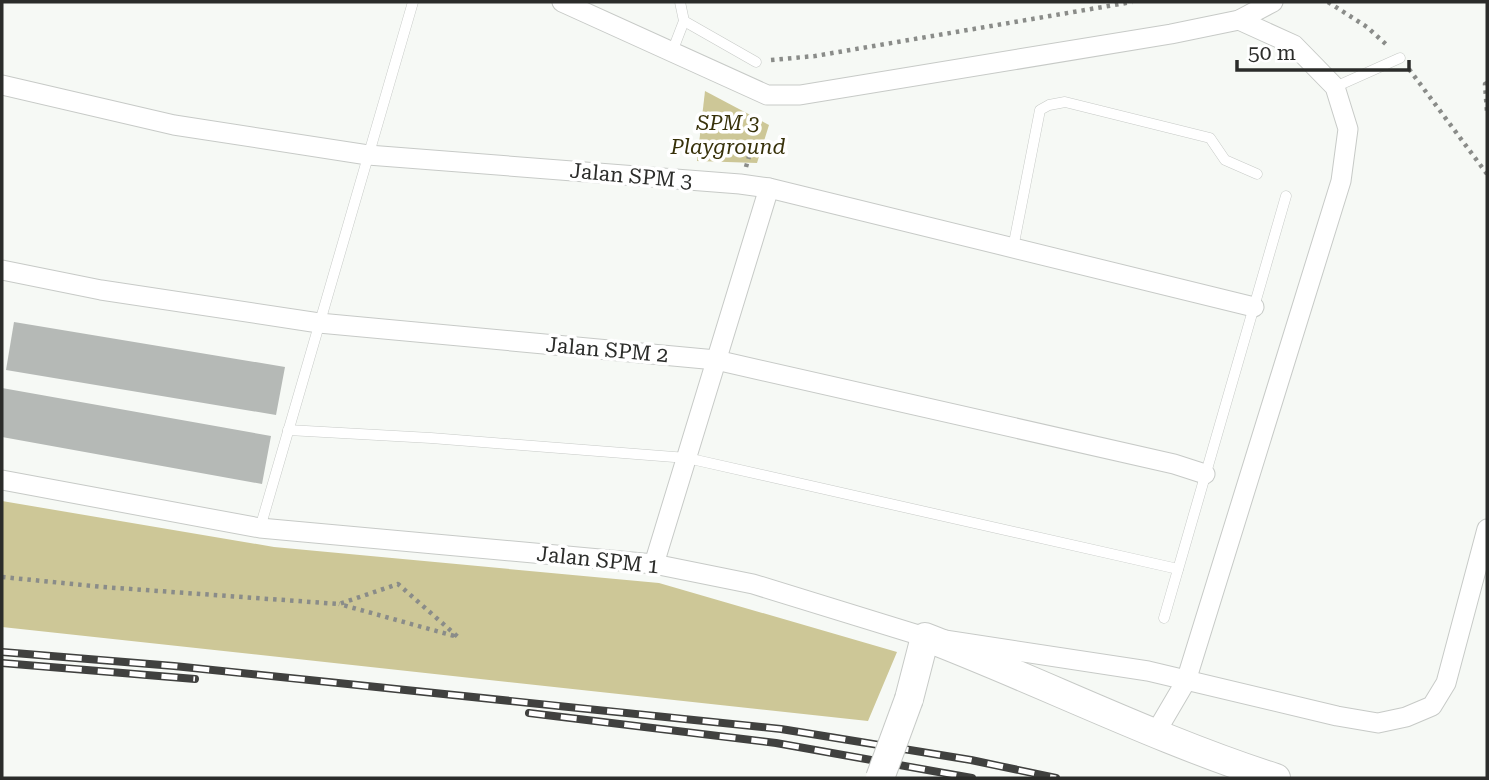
<svg xmlns="http://www.w3.org/2000/svg" width="1489" height="780" font-family="'Roboto Serif',serif">
  <rect width="100%" height="100%" fill="#f6f9f5"/>
  <g fill="#cdc797">
    <path d="M705,91l64,34 -12,38 -60,-2z"/>
    <path d="M2,501l272,46 385,36 238,69 -29,69 -866,-94z"/>
  </g>
  <g fill="#b5b9b6">
    <path d="M14,322l271,45 -9,48 -270,-45z"/>
    <path d="M2,388l269,48 -9,48 -260,-47z"/>
  </g>
  <g fill="none" stroke-linecap="round" stroke-linejoin="round">
    <g stroke="#c7cac7" stroke-width="11">
      <g id="lane">
        <path d="M684,21l72,41"/>
        <path d="M672,52l12,-31 -4,-19"/>
        <path d="M1335,87l65,-29"/>
        <path d="M1013,248l27,-138 9,-5 16,-3 145,36 15,22 32,14"/>
        <path d="M288,430l143,8 256,20 491,111"/>
        <path d="M260,528l153,-526"/>
        <path d="M1164,618l122,-422"/>
      </g>
    </g>
    <g stroke="#c7cac7" stroke-width="21">
      <g id="street">
        <path d="M562,2l205,93h33l371,-61 68,-14 34,-18"/>
        <path d="M2,85l172,40 194,30 372,29 29,4 485,119"/>
        <path d="M2,270l99,20 218,33 397,37 458,104 31,10"/>
        <path d="M2,480l258,48 394,36 99,20 172,53 223,34 189,45 41,7 28,-6 26,-11 14,-23 41,-154"/>
        <path d="M654,564l115,-376"/>
        <path d="M1156,732l30,-51 155,-500 7,-52 -13,-42 -41,-42 -55,-25"/>
      </g>
    </g>
    <g stroke="#c7cac7" stroke-width="30">
      <path id="secondary" d="M909,699l16,-62c117,45 232,103 351,141"/>
    </g>
    <g stroke="#8a8c89" stroke-width="4.5" stroke-dasharray="3.5 5" stroke-linecap="butt">
      <path d="M1328,2l39,25 22,20"/>
      <path d="M771,60l44,-4 317,-54"/>
      <path d="M1409,69l78,105"/>
      <path d="M1487,83l-2,1 2,28"/>
      <path d="M746,167l6,-21"/>
      <path d="M2,577l101,10 236,17 59,-20 60,53 -119,-33"/>
    </g>
    <use href="#lane" stroke="#fff" stroke-width="10"/>
    <use href="#street" stroke="#fff" stroke-width="19"/>
    <use href="#secondary" stroke="#fff" stroke-width="28"/>
    <g stroke="#40413f" stroke-width="8">
      <g id="rail">
        <path d="M2,652l172,14 607,63 190,31 85,18"/>
        <path d="M2,663l193,16"/>
        <path d="M529,713l247,30 196,35"/>
      </g>
    </g>
    <use href="#rail" stroke="#fff" stroke-width="5" stroke-dasharray="16" stroke-linecap="butt"/>
    <g stroke="#c7cac7" stroke-width="30" stroke-linecap="butt">
      <path id="secondary-bridge" d="M880,778l29,-79"/>
    </g>
    <use href="#secondary-bridge" stroke="#fff" stroke-width="28"/>
  </g>
  <g text-anchor="middle" stroke-width="7" stroke-linejoin="round" paint-order="stroke">
    <g font-size="21" font-style="italic" fill="#373109" stroke="#fff">
      <text x="728" y="130">SPM 3<tspan x="728" dy="24">Playground</tspan></text>
    </g>
    <g font-size="21" fill="#2b2c2a" stroke="#fff">
      <text transform="translate(631 176) rotate(5)" y="7">Jalan SPM 3</text>
      <text transform="translate(607 350) rotate(5)" y="7">Jalan SPM 2</text>
      <text transform="translate(598 560) rotate(6)" y="7">Jalan SPM 1</text>
    </g>
  </g>
  <rect width="1489" height="780" fill="none" stroke="#2b2c2a" stroke-width="7"/>
  <path d="M1237 60v10h172v-10" fill="none" stroke="#2b2c2a" stroke-width="3.5"/>
  <text x="1248" y="60" font-size="21" fill="#2b2c2a" stroke="#ffffff" stroke-width="5" paint-order="stroke">50 m</text>
</svg>
